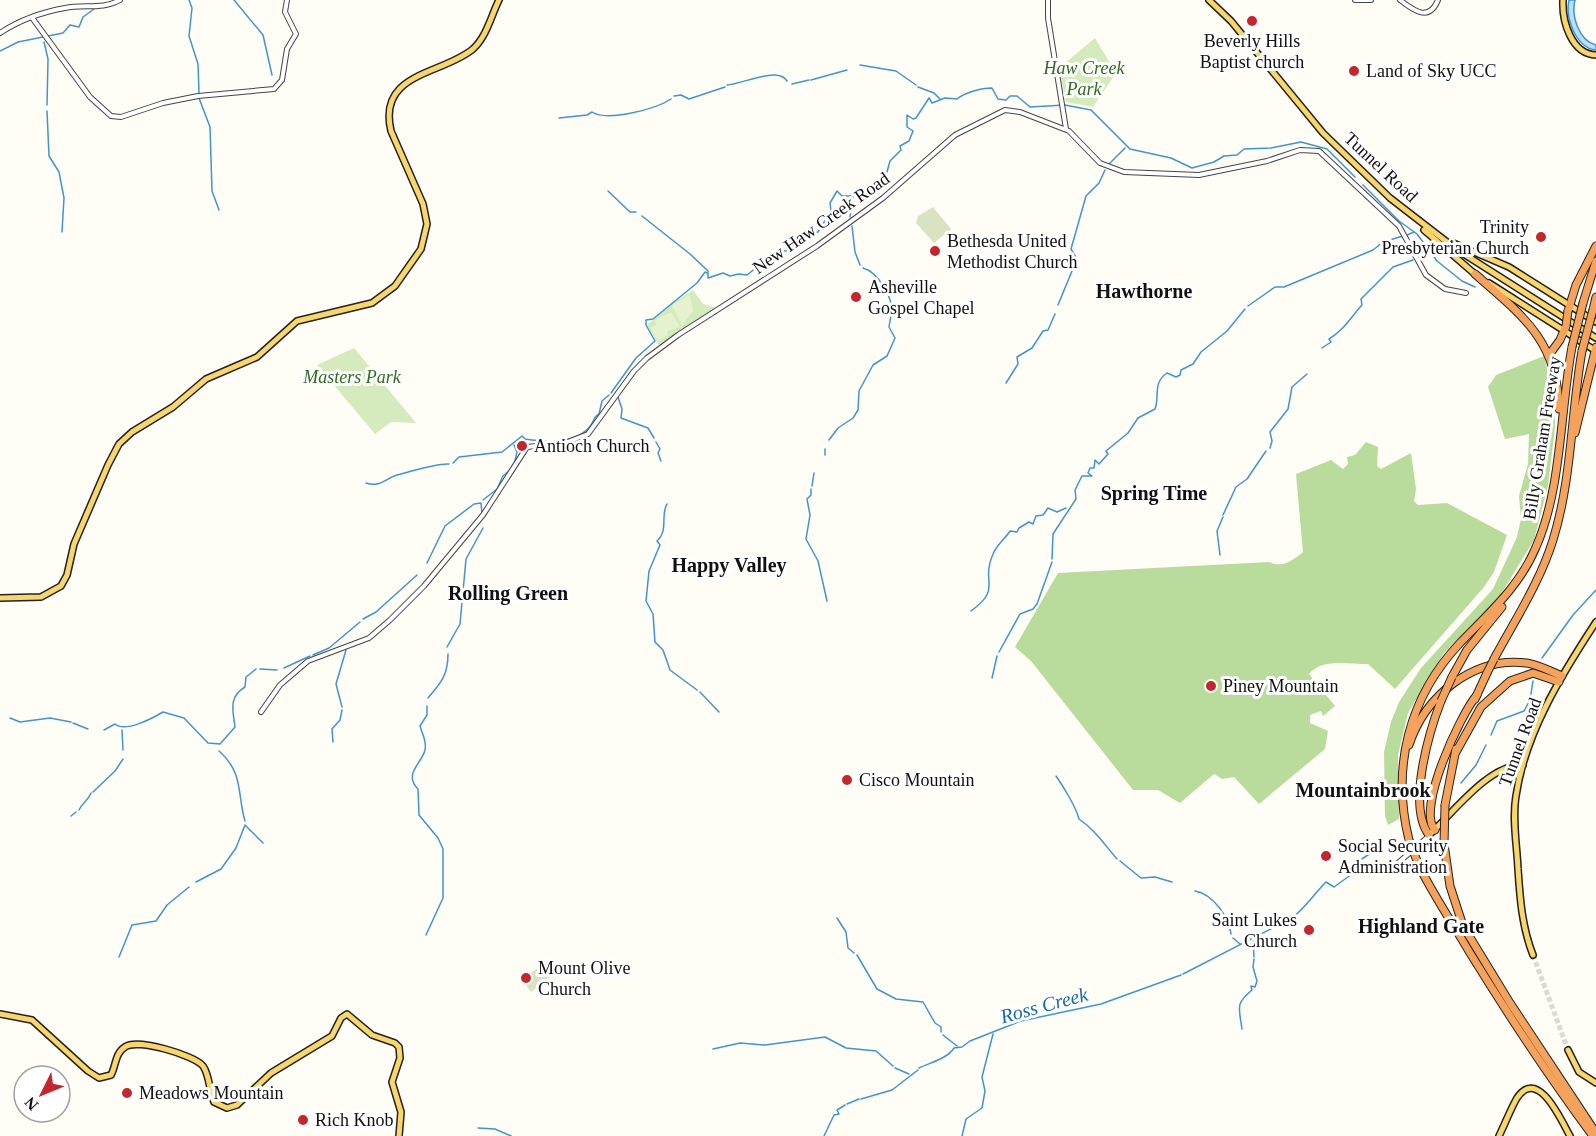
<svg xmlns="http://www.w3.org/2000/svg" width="1596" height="1136" font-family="'Times New Roman',serif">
  <rect width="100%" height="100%" fill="#fffdf5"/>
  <g fill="#d5ebbd">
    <path d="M1095,38l21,35 -23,34 -27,-5 -7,-34z"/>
    <path d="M693,290l10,14 13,4 -56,39 -13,-22 20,-18z"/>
    <path d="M354,348l62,75 -25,-1 -16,12 -58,-69z"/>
  </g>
  <g fill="#b9dc9c">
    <path d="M1544,356l11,46v25l-7,59 -14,54 -36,59 -54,54 -36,60 -10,42 1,64 -11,6 -3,-9 -1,-64 7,-30 8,-20 22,-34 72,-79 24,-52 4,-18 -2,-23 9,-32 1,-30 -24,5 -17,-52 8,-12z"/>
    <path d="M1366,442l12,5 -1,19 4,3 30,-16 5,36 -2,12 4,4 29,-2 60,32 -13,37 -10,15 -89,102 -27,-25c-20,0 -46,-6 -59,10l26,32 -12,10 -2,-5 -11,4v8l18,8 -3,18 -66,55 -25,-27 -12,2 -8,-5 -34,29 -22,-13h-25l-102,-129 -16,-14 43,-74 211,-11c14,6 23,-1 34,-10l-7,-78 35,-14 12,9 5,-5 -1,-7 8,-2z"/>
  </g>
  <g fill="#d9e3c4">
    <path d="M933,207l18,22 -17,14 -18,-20 2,-7z"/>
    <path d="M542,966l8,11 -19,15 -4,-5 3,-14z"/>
  </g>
  <g fill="#e6f2cf">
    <path d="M690,295l3,16 -11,14 -10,-20z"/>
    <path d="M671,312l9,15 -13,4 1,4 -10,6 -8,-13 7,-4 -3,-3z"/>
  </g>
  <path fill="#b9e0f7" stroke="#3f96cf" stroke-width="1.5" d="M1569,0h6c-4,16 4,41 21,45v5c-20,-2 -31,-32 -27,-50z"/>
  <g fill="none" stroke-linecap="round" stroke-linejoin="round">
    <g stroke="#3f96cf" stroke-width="1.5">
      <path d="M189,0l3,8 -3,28 9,28 1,29"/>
      <path d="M234,0l29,35 9,40"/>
      <path d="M44,42l4,17 -1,46"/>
      <path d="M0,51l18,-9 45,-9 7,-8 9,2 4,-10 11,-8"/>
      <path d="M860,65l36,6 20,14"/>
      <path d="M811,80l36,-10"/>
      <path d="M792,84l17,-4"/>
      <path d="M727,85c16,-1 51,-19 60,-4"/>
      <path d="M918,87l16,6 6,6"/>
      <path d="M674,96l7,-1 8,4 36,-12"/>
      <path d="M199,98l11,29 2,64 7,19"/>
      <path d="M47,111l2,45 10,16 5,26 -2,34"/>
      <path d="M559,118l28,-3 5,-3c15,10 64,-3 79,-13"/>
      <path d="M1108,165l17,-17"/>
      <path d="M870,184l17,-12 3,-11 11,-11 -1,-4 9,-5 4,-10 -6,-4v-12l6,4 3,-1 13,-20 3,5 13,-5 12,1c7,-6 24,-11 35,-11l6,11 8,1 4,-4h7l13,11 35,-2 26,5 39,39 41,9 21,10 22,-6 10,-6 13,-1 7,-6 27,-1 30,-6 26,7 28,28"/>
      <path d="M1363,185l36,36 18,13 20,27 25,20 13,6"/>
      <path d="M608,191l22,21h6"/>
      <path d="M642,216l48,38 18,17v7l15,-5 7,3 9,-2 8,1 30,-24h12l20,-17 9,-2 13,-21 -1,-8 7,-12 5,5h11l13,-9"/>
      <path d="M850,217l3,-20"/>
      <path d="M852,226l3,26 5,13"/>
      <path d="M1407,235l7,-3"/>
      <path d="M1417,258l10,-7"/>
      <path d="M863,268c15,4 31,31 28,44"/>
      <path d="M1058,305l14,-34v-9l5,-3 -6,-10 15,-53 13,-13 6,-13"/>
      <path d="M1248,306l27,-19h9l89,-37 10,-8 20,-6"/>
      <path d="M1322,348l9,-6 -2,-3c15,-9 22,-22 33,-34l-1,-6 32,-32 20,-7"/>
      <path d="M1006,383l12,-19 -1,-7 15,-9 11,-17 5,-1 7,-16"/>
      <path d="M611,393l25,-35 19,-17 -9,-16v-5l7,-1 44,-36 8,-11 2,1"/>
      <path d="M618,397l4,12 -1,9 27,10 6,10"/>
      <path d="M829,440l9,-12 15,-10 5,-8 1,-19 14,-26 14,-9 8,-18 -6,-11 2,-12"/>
      <path d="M656,442l4,7 -2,4 3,8"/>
      <path d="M514,445l3,7 -3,13"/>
      <path d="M1270,448l2,-7 -2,-9 18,-23 4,-22 15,-13"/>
      <path d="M825,449v6"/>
      <path d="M453,463l6,-6 43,-5 20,-16 3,3c20,3 52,6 66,-14 4,-5 2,-8 8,-11l3,-13 7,-6"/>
      <path d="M366,483c14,5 20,-5 31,-8 13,-3 39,-12 52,-11"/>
      <path d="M812,486l2,-13"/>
      <path d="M811,489v6l-4,4 3,16 -4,24 12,22 9,40"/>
      <path d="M483,500l14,-11 6,-13 8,-7"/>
      <path d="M667,504c-7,11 2,26 -10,37l3,4 -11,26 -3,30 7,13 2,28 8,8 7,20 27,20"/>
      <path d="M1223,515l13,-28 11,-8 19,-28"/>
      <path d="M1220,555l-3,-24 6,-14"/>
      <path d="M1052,559l1,-25 23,-35 -1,-9 7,-14h10l-4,-3 2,-5h4l1,-8 4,4 9,-10 -2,-3 22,-18 10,-15 17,-9c5,-12 -3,-26 12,-36l9,4 4,-2 1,-5 12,-6 8,-12 26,-21 18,-22"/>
      <path d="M427,563l18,-37 29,-22 7,-1 1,11"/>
      <path d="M971,611c32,-23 9,-28 22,-57 4,-10 12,-15 17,-23l7,1 2,-4 10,-6 4,2 3,-8 7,-1 5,-7 9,4 9,-4"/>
      <path d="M363,619l13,-7 41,-37"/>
      <path d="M447,647l13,-23 6,-65 17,-31"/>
      <path d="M999,652l21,-38 13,-5 4,-5 15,-42"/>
      <path d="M313,655l16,-7 31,-26"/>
      <path d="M1542,658l31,-43 23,-25"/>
      <path d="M284,668l26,-12"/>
      <path d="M260,669l17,1"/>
      <path d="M992,678l5,-22"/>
      <path d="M700,692l19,20"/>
      <path d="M428,698c13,-15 20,-23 20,-44"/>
      <path d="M342,707l-6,-23 10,-34"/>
      <path d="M10,718l10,4 30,-4 21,4"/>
      <path d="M73,723l15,6"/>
      <path d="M104,730l11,-6c10,9 38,-6 48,-12l21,6 24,25 12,1 15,-17c-2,-16 -7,-30 10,-40l1,-10 10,-8"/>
      <path d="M122,730l1,20"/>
      <path d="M1491,735l6,-14 27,-10 6,-11 3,-19"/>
      <path d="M333,742l-1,-13 8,-9 2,-10"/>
      <path d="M219,751c25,22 18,43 26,70"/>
      <path d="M1056,776c7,10 20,31 23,43 16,11 25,25 38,40"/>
      <path d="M1461,783l15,-18 10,-20"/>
      <path d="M93,792l22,-21 8,-12"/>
      <path d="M79,810c3,-7 9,-9 12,-17"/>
      <path d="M71,816l5,-4"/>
      <path d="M1120,861l21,17 14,-1 17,5"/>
      <path d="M196,882l25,-13 15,-21 9,-23 18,18"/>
      <path d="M1195,891c18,3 34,26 36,43"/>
      <path d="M837,918l9,14 2,16 6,5"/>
      <path d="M426,935l17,-37v-49l-5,-11 -19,-23 -1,-26c-15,-15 4,-26 7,-39 2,-9 -3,-16 -5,-24l7,-11v-9"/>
      <path d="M1233,938l7,6"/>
      <path d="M1253,941l1,16"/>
      <path d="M857,955l20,34 19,10 27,3 12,21 6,4v5"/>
      <path d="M119,957l13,-32 24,-4 11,-16 22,-18"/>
      <path d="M1183,974l109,-56c14,-11 22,-24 34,-36l8,5 18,-13 -1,-8 23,-15"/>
      <path d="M1242,1029c-3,-22 -7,-25 10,-39l-1,-4 4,1 2,-6 -4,-14 1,-8"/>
      <path d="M943,1035l14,11"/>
      <path d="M713,1049l27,-6 25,2 60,-8 21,11 30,3 17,15"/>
      <path d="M895,1068l14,6"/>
      <path d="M919,1068c12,-6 28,-9 35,-20l8,-1 8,-6 51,-20 80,-17 80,-29"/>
      <path d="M861,1099l31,-9 26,-20"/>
      <path d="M847,1104l12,-5"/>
      <path d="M478,1128l17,1 16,7"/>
      <path d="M824,1136l10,-21 5,-1 -2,-4 8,-5"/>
      <path d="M962,1136l4,-17 16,-11 3,-17 -3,-14 11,-43"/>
    </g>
    <path stroke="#dbdad3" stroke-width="5" stroke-dasharray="5 2.5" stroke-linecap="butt" d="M1533,955l35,95"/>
    <g stroke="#444" stroke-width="6">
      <g id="minor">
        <path d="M1048,0v18l18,111"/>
        <path d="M1355,0h16"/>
        <path d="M1400,0c14,11 29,22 38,0"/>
        <path d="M33,19l57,78 21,19 10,1 42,-14 35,-7 76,-7 8,-9 5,-31 9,-15 -11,-22 2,-12"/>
        <path d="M0,33c18,-12 43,-21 65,-25 19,-4 37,2 55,-8"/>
        <path d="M261,712l19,-27 28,-24 61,-23 21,-18 34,-34 59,-71 44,-68 38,-4 23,-9 46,-63 13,-13 31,-23 139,-89 66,-48 72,-63 50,-25 15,2 49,19 31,32 24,9 75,3 68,-14 33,-11 19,1 80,75 27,49 19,14 21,4"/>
        <path d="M1391,869l38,-33"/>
      </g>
    </g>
    <g stroke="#222" stroke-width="8">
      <g id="major">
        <path d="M1209,0l22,21 92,112 67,65 66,51 140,89"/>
        <path d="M1563,0c-1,21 8,54 33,55"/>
        <path d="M1424,230l52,45"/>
        <path d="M1453,243l56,24 87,55"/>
        <path d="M1489,283l107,68"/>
        <path d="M0,598l41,-1 20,-11 6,-11 7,-31 34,-79 11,-21 13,-12 41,-25 33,-28 51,-22 40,-36 75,-18 23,-17 26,-37 6,-25 -4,-20 -32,-73c-14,-59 51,-56 82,-82 14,-13 18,-33 26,-49"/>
        <path d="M1429,835c24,-22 60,-71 94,-70"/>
        <path d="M1533,955c-11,-28 -13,-56 -15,-86 -1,-23 -6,-50 -2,-73 9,-63 46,-122 80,-174"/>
        <path d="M0,1014l32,6 56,51 11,7 12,-3c5,-9 4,-22 14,-28 12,-9 69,8 78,19 7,10 6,25 11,36l13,6 10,-3 34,-32 61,-37 9,-18 6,-4 25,21 23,8 4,4 1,11 -8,24 9,30 -2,24"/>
        <path d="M1568,1050l11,22 17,11"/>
        <path d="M1499,1136c5,-10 13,-30 18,-38 21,-32 45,24 53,38"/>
      </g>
    </g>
    <g stroke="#222" stroke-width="9">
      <g id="highway">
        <path d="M1475,274c47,41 83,67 84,135"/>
        <path d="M1583,303l13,-42"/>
        <path d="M1593,310l3,-13"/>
        <path d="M1568,311l8,-26 20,-39"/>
        <path d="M1549,355l11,-15 6,-14"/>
        <path d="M1575,433l21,-86"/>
        <path d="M1494,659c21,-39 46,-77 59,-119 19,-61 18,-127 29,-189"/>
        <path d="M1452,677l15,-27 35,-43"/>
        <path d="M1475,699l12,-26"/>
        <path d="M1409,745c16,-49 64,-89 118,-82 12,2 23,8 35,13"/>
        <path d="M1456,752l25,-45 29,-26 23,-8 26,9"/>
        <path d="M1445,805l11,-56"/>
        <path d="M1435,830c-19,-20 25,-115 42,-135"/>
        <path d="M1429,835c-22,-29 0,-103 12,-134"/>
        <path d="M1409,840c-18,-73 0,-143 51,-197 29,-30 60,-57 76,-96 26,-59 24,-136 36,-200"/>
        <path d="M1444,844l6,42 13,40 47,77 86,130"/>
        <path d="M1419,866c15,30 34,58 51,87 39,63 79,124 123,183"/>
      </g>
    </g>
    <use href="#minor" stroke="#fff" stroke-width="4"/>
    <use href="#major" stroke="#f9d66b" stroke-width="5"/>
    <use href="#highway" stroke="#f5a25d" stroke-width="7"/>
    <g stroke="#222" stroke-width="9" stroke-linecap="butt">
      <g id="highway-bridge">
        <path d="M1566,326l2,-15"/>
        <path d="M1572,347l11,-44"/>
        <path d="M1582,351l11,-41"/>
        <path d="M1487,673l7,-14"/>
        <path d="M1441,701l11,-24"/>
        <path d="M1409,840l10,26"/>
        <path d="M1444,844l1,-39"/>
      </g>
    </g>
    <use href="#highway-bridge" stroke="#f5a25d" stroke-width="7"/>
  </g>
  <g fill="#c4262e" stroke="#fff" stroke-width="2">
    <circle cx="1252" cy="21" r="6"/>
    <circle cx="1354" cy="71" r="6"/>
    <circle cx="1541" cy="237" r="6"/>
    <circle cx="935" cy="251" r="6"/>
    <circle cx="856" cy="297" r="6"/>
    <circle cx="522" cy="446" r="6"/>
    <circle cx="1211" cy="686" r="6"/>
    <circle cx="847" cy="780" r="6"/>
    <circle cx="1326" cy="856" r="6"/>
    <circle cx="1309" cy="930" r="6"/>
    <circle cx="526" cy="978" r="6"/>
    <circle cx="127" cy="1093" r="6"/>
    <circle cx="303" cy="1120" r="6"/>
  </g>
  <g text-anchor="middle" stroke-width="6" stroke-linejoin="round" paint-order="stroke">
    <g font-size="18" fill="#111" stroke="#fff" text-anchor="start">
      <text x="1252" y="47" text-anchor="middle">Beverly Hills<tspan x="1252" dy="21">Baptist church</tspan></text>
      <text x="1366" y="77">Land of Sky UCC</text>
      <text x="1529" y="233" text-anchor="end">Trinity<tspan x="1529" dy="21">Presbyterian Church</tspan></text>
      <text x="947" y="247">Bethesda United<tspan x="947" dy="21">Methodist Church</tspan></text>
      <text x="868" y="293">Asheville<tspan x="868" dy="21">Gospel Chapel</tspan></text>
      <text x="534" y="452">Antioch Church</text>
      <text x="1223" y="692">Piney Mountain</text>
      <text x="859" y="786">Cisco Mountain</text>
      <text x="1338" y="852">Social Security<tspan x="1338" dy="21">Administration</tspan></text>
      <text x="1297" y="926" text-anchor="end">Saint Lukes<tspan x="1297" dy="21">Church</tspan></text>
      <text x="538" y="974">Mount Olive<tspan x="538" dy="21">Church</tspan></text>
      <text x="139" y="1099">Meadows Mountain</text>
      <text x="315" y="1126">Rich Knob</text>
    </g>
    <g font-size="18" font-style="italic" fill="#2f6b1f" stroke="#fff">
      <text x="1084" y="74">Haw Creek<tspan x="1084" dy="21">Park</tspan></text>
      <text x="352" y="383">Masters Park</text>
    </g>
    <g font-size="18" fill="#111" stroke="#fff">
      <text transform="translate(1381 167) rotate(43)" y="6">Tunnel Road</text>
      <text transform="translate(821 223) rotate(-35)" y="6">New Haw Creek Road</text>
      <text transform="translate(1542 438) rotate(-81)" y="6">Billy Graham Freeway</text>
      <text transform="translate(1520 742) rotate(-70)" y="6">Tunnel Road</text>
    </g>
    <g font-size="20" font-weight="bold" fill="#111" stroke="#fff">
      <text x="1144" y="298">Hawthorne</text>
      <text x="1154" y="500">Spring Time</text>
      <text x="729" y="572">Happy Valley</text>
      <text x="508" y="600">Rolling Green</text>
      <text x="1363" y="797">Mountainbrook</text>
      <text x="1421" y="933">Highland Gate</text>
    </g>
    <g font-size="20" font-style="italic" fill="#1768a6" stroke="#fff">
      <text transform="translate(1044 1005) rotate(-15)" y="7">Ross Creek</text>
    </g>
  </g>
  <g transform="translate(42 1094) rotate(227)"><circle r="28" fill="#ffffff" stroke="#a0a0a0" stroke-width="1.5"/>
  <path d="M0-4.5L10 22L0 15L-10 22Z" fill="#c4262e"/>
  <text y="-9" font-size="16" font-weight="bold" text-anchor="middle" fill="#111111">N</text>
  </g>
</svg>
